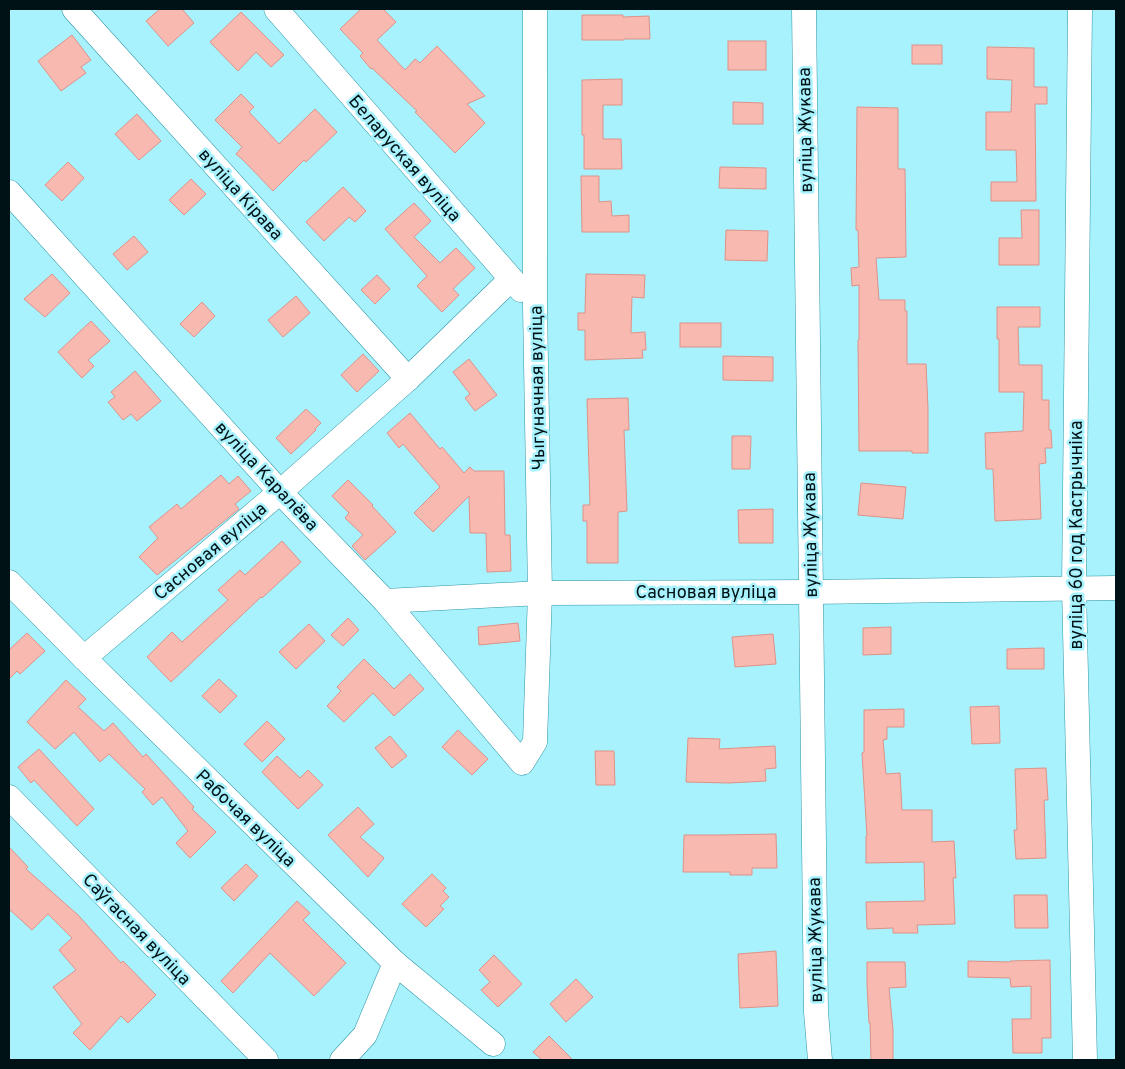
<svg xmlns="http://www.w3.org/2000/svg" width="1125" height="1069" font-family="Overpass,sans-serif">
  <rect width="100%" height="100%" fill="#a8f2fe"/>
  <g fill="#f8b9b0" stroke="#de9288">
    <path d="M160,9h22l12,14 -26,23 -22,-25z"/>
    <path d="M361,9h22l13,13 -19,18 28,30 10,-11 5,4 17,-17 48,50 -18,8 18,19 -30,30 -40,-41 2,-1 -45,-43 -1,1 -11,-13 3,-3 -23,-24z"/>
    <path d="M241,12l43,43 -13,12 -15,-15 -18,19 -28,-29z"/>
    <path d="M582,15h41v2l26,-1 1,23h-26v1h-42z"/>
    <path d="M72,35l19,25 -10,7 5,6 -25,18 -23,-30z"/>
    <rect x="728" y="41" width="38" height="29"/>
    <rect x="912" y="45" width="30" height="19"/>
    <path d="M987,47l47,1v39h13v17h-12l1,97h-45v-19h26l-1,-32h-30v-38h25l1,-32 -25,-1z"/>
    <path d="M622,79v26h-19v34h18l1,30h-38v-34h-2v-55z"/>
    <path d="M241,94l13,13 -5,5 30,32 36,-35 22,23 -31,30 -2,-2 -31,31 -30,-31 -7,-6 6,-7 -27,-27z"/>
    <path d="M733,102l30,1v21h-30z"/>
    <path d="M857,107l41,1v61h7l1,88 -30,1 3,42h26v11h2v53h19l2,44v45h-16v-2h-53l-1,-111h1v-55l-7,1 -1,-18 8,-1 -1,-37h-2z"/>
    <path d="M137,114l24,27 -22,19 -24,-26z"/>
    <path d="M68,162l16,16 -22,23 -17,-16z"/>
    <path d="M720,167l46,1v21l-47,-1z"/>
    <path d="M581,176h18v26l12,-1 1,15 17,-1v17h-47z"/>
    <path d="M191,179l15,15 -22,21 -15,-15z"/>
    <path d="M343,187l23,24 -11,11 -6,-5 -25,24 -18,-19z"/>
    <path d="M414,203l17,18 -17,16 26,26 16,-15 19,20 -22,21 6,6 -17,17 -25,-26 10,-10 -42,-47z"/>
    <path d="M1021,210h18v55h-40v-27h23z"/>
    <path d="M726,230l42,1 -1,30 -42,-1z"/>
    <path d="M134,236l14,16 -21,18 -14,-16z"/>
    <path d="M52,274l18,19 -25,24 -21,-18z"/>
    <path d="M586,274l59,1 -1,23 -12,-1 -1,36 14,-1 1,18h-4l1,8 -58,2v-30h-7v-17h7z"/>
    <path d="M377,275l13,14 -15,15 -14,-14z"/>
    <path d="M296,296l14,17 -27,24 -15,-17z"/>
    <path d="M202,302l13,14 -21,21 -14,-13z"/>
    <path d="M997,307h43v20h-22l1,38h23v35h7v30h2l1,18h-7l1,15 -7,1 2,55 -46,2 -2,-52h-7l-1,-36 38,-2 1,-39h-25v-53h-2z"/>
    <path d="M91,321l19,20 -22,19 6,6 -12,12 -24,-26z"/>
    <rect x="680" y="323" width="41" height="24"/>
    <path d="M363,354l16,17 -22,21 -16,-17z"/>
    <path d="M723,356l50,1v24l-50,-1z"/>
    <path d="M469,359l28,36 -22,16 -10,-13 5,-4 -17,-22z"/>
    <path d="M135,371l26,30 -24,20 -6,-7 -8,6 -15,-18 7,-5 -4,-5z"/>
    <path d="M628,398l1,32h-5l3,81 -9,1v51h-31v-42h-4v-16h7l-3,-106z"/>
    <path d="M306,409l15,14 -6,6 1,1 -25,24 -15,-16z"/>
    <path d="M410,413l30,36 2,-2 22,26 6,-6 4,4h30l1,64h5l1,36 -24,1 -1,-39h-16l-1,-37 -36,36 -19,-19 26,-26 -37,-43 -4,4 -12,-15z"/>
    <path d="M732,436h19l-1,33h-18z"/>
    <path d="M221,475l8,9 9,-8 13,15 -16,13 4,5 -82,66 -18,-18 19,-19 -9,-11 28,-23 4,5z"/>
    <path d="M348,480l25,25 -1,1 24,26 -31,28 -13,-14 11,-11 -18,-17 4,-5 -17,-17z"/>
    <path d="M861,483l45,4 -3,32 -45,-4z"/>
    <path d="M773,509v34h-34l-1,-33z"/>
    <path d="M282,541l19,21 -39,36 -1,-1 -90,85 -24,-25 25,-25 10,10 46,-42 -10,-10 22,-20 5,5z"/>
    <path d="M348,618l11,12 -16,16 -12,-11z"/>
    <path d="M518,623l2,18 -41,4 -1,-18z"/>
    <path d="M309,624l16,17 -29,28 -17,-17z"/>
    <path d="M891,627v27l-28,1v-27z"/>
    <path d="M27,633l18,18 -25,23 -3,-3 -8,8v-29z"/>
    <path d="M773,634l3,30 -41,3 -3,-30z"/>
    <path d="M1044,648v21h-37v-20z"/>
    <path d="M364,659l30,30 16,-15 14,15 -30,27 -21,-23 -29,29 -17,-16 14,-15 -4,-4z"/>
    <path d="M219,679l18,17 -17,17 -18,-17z"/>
    <path d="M66,680l20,19 -8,8 26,24 9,-8 30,34 3,-3 48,53 -2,2 24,23 -26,26 -14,-15 12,-12 -26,-34 -9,8 -11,-13 3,-3 -36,-35 -9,8 -26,-30 -19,17 -28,-27z"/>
    <path d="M999,706l1,37 -28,1 -2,-37z"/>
    <path d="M904,709v18h-17v12l-4,1 3,34 14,-1 2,37h30v32l22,-1 2,37h-3l2,46 -38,1 1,8h-25v-5l-26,1 -1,-27 59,-1 -1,-39 -58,1v-27h1l-5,-83 2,-1v-42z"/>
    <path d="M267,721l18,18 -23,23 -18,-18z"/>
    <path d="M458,730l30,29 -16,16 -30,-28z"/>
    <path d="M390,736l17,20 -15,12 -17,-20z"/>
    <path d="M688,738l32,1 -1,10 56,-3 1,22 -11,1 1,12 -37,2 -43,-1z"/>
    <path d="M39,749l55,60 -17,17 -43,-46 -3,3 -13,-16z"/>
    <path d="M595,751h19l1,34h-19z"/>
    <path d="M277,756l23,22 8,-8 15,15 -25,24 -36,-37z"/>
    <path d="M1046,768l2,32h-4l2,58 -30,1 -2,-29h3l-2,-61z"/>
    <path d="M358,807l16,17 -14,13 24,21 -16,19 -40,-42z"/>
    <path d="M776,834l1,34h-25v7h-22v-3h-47l1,-37h36z"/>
    <path d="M9,847l19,20 -2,2 52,46 43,48 2,-2 33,34 -28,28 -7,-7 -31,34 -17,-17 9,-9 -29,-37 23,-17 -17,-20 13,-12 -24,-24 -16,16 -23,-21z"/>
    <path d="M246,864l12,12 -24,25 -13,-13z"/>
    <path d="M432,874l14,14 -3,3 6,6 -9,9 4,3 -18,18 -24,-23z"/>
    <path d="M1014,895h33l1,33h-33z"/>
    <path d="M297,901l13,12 -7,7 43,43 -32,33 -44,-43 -37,40 -12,-12z"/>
    <path d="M776,951l2,55 -38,2 -2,-54z"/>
    <path d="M494,955l28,29 -24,23 -17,-17 9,-8 -11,-12z"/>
    <path d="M1050,960l1,78h-9v15h-29l-1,-34h19v-33l-20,1 -1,-9 -42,-1v-16l42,1v-1z"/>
    <path d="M867,962h38l1,25 -17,1 4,42v30h-22l-1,-37h-1l-2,-39z"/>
    <path d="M576,979l17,18 -27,25 -16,-18z"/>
    <path d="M549,1036l24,24h-31l-9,-8z"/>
  </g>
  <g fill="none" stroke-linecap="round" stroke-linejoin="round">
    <g stroke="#2d95a3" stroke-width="25">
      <g id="minor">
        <path d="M74,9l334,370"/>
        <path d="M276,9l245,281"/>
        <path d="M804,9l12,1003 4,48"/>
        <path d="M1080,9l-6,579 11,472"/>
        <path d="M9,192l271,300 105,109 137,162 13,-21 5,-149 -5,-287v-297"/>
        <path d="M9,582l75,76 311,305 98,81"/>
        <path d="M385,601l155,-8 270,-1 306,-4"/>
        <path d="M84,658l196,-166 128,-113 103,-100"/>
        <path d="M9,797l257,263"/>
        <path d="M342,1060l23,-25 30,-72"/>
      </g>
    </g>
    <use href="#minor" stroke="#fff" stroke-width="24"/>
  </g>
  <g text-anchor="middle" stroke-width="5" stroke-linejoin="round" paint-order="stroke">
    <g font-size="18" fill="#001215" stroke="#a8f2fe">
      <text transform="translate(805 130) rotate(-91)" y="6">вуліца Жукава</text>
      <text transform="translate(405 158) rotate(49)" y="6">Беларуская вуліца</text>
      <text transform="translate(241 194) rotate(48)" y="6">вуліца Кірава</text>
      <text transform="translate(537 388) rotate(-91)" y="6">Чыгуначная вуліца</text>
      <text transform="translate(267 476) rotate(47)" y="6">вуліца Каралёва</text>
      <text transform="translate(810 535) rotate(-91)" y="6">вуліца Жукава</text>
      <text transform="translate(1076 535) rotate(-90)" y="6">вуліца 60 год Кастрычніка</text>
      <text transform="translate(210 551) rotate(-40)" y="6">Сасновая вуліца</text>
      <text x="706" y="598">Сасновая вуліца</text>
      <text transform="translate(246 818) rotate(44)" y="6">Рабочая вуліца</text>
      <text transform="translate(137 929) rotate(46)" y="6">Саўгасная вуліца</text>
      <text transform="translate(815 940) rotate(-91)" y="6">вуліца Жукава</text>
    </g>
  </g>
  <rect width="1125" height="1069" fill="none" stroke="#001215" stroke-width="20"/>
</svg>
